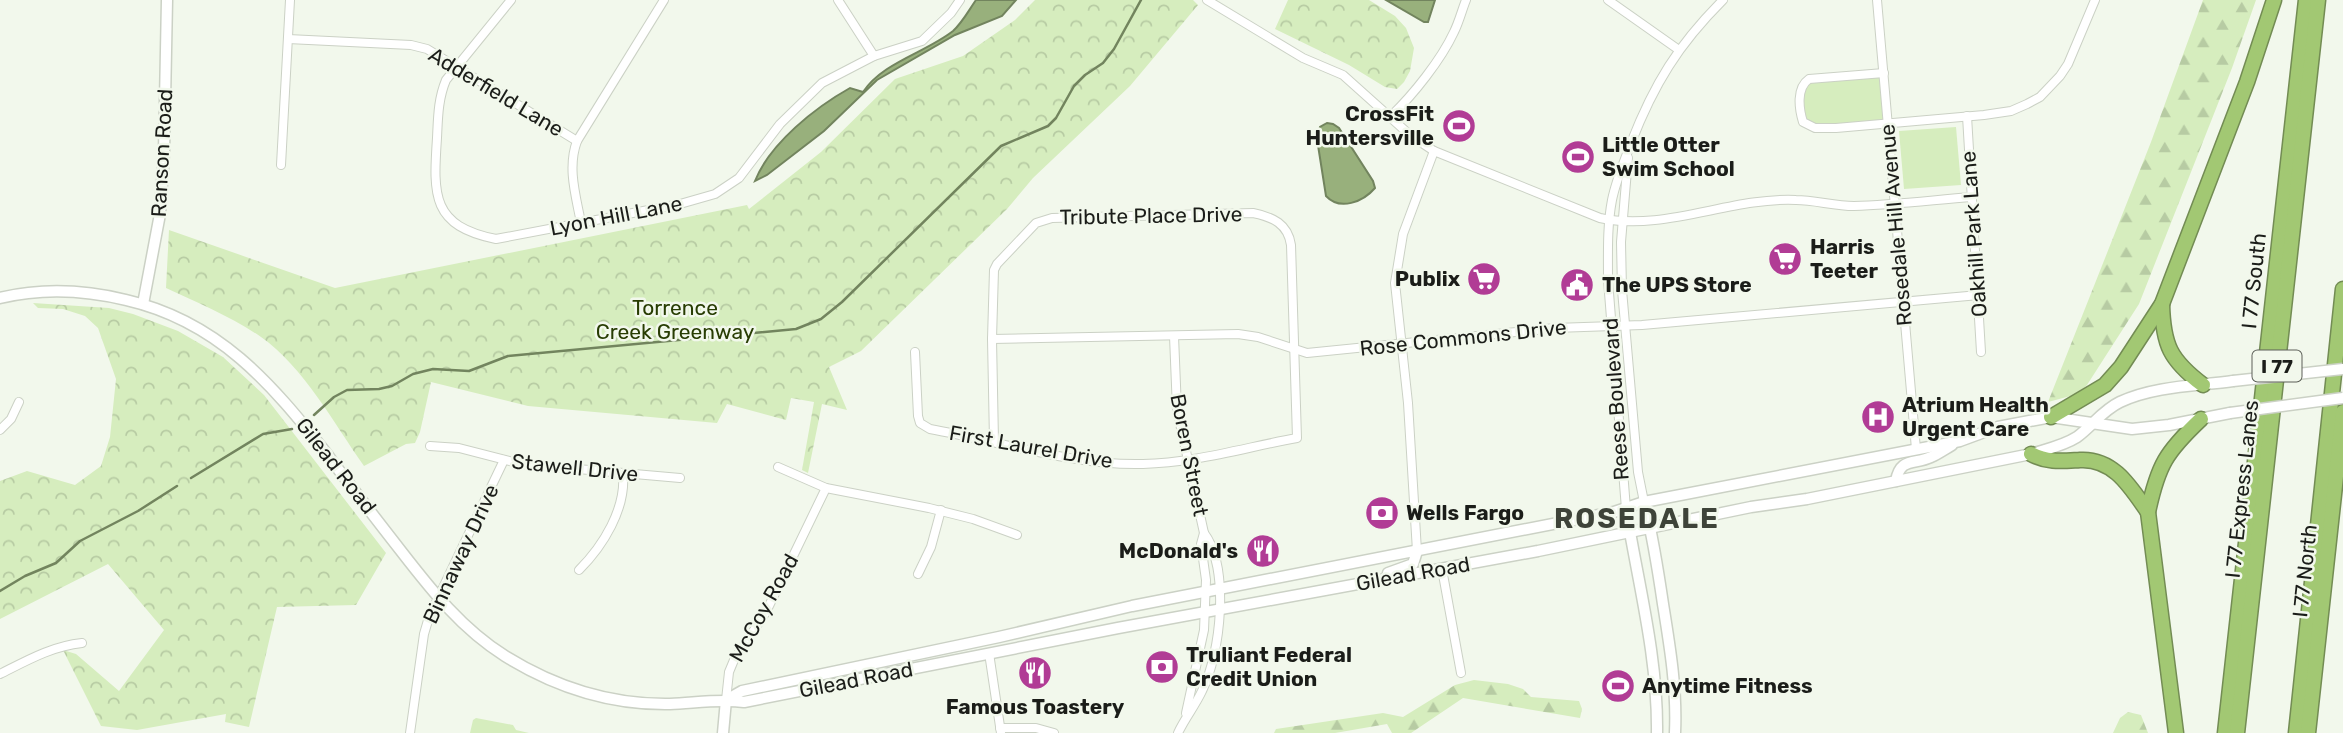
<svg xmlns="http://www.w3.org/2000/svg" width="2343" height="733" font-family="Rubik,sans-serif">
  <defs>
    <pattern id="forest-firs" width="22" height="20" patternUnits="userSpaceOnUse" patternTransform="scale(1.75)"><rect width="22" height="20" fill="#d6edbe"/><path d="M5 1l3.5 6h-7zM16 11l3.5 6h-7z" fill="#b7cba3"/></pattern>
    <pattern id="park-crowns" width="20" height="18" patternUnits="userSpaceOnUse" patternTransform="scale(1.75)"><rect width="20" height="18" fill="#d6edbe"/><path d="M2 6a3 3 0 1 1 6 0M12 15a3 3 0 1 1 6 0" fill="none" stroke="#b7cba3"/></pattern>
  </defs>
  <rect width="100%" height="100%" fill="#f2f8ec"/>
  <g fill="#d6edbe">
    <path d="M1884,73l3,50 -72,5 -12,-6 -1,-37 3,-3z"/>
    <path d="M1956,127l5,58 -57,4 -5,-58z"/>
    <path d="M476,718l37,7 3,5 13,3h-59l3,-13z"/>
  </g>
  <g fill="url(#forest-firs)">
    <path d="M2203,0h53l-24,68 -93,236 -52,81 -9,9 -30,8 103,-260z"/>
    <path d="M1474,680l34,4 15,5 8,8 48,4 3,8 -2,9 -117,-20 -52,35h-19l-5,-9 -52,9h-61l2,-4 107,-16 20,4 52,-32z"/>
    <path d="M2128,712l13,3 7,18h-35l7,-15z"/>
  </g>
  <g fill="url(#park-crowns)">
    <path d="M1035,0h158l5,5 -68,81 -97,92 -26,31 -146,142 -32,16 18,43 -25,-6 -14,69 -6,-3 12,-68 -23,-4 -5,22 -59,-16 -10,19 -189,-17 -97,-24 -11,50 -5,11 -9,1 -42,22c-29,-41 -61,-100 -103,-129 -29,-20 -63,-34 -95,-49l3,-58 166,58 412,-83 2,4 72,-57 74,-73 68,-23 52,-36z"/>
    <path d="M1288,0h81l26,16 11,12 8,20 -4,23 -6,11 -7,7 -12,-2 -36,-22 -74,-36z"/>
    <path d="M33,303l76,5 24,6 45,17 45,26 41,38 122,158 -30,52 -79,2 -28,120 -24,-5 1,-8 -89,16 -36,-4 -38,-76 13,4 43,37 45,-61 -56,-66 -108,55v-138l27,-10 48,14 26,-19 9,-29 6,-58 -18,-51 -13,-12 -22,-7 -25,-1z"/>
  </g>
  <g fill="#98b07c" stroke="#72845e" stroke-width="2">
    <path d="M976,0h40l-14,16 -47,19 -78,45 -53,51 -57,44 -12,6c15,-38 61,-74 95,-93l13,4c20,-30 62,-39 90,-61 9,-8 16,-21 23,-31z"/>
    <path d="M1386,0h49l-7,22h-4z"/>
    <path d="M1327,123l6,1 6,4 34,53 2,7c-12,14 -35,23 -49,8l-9,-57 3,-12z"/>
  </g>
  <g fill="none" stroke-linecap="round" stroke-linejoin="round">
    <g stroke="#72845e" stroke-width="2.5">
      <path d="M314,415l20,-18 13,-7 32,-1 13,-3 21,-12 20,-5 36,2 39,-15 288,-27 25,-10 21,-17 159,-156 47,-20 8,-8 18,-32 11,-11 18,-12 11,-14 27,-49"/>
      <path d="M191,478l72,-44 29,-5"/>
      <path d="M0,591l25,-15 31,-13 24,-22 58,-30 39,-25"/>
    </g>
    <g stroke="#cbd1c5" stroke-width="10">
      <g id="street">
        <path d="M511,0l-65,80c-8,19 -8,38 -9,58 -4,58 -5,88 59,101l184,-35 35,-10 24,-16 41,-54 42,-41 52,-27 48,-15 29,-28 9,-13"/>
        <path d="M838,0l36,56"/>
        <path d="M1207,0l96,58 40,17 67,60 24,16 166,67c64,14 131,-21 196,-18 19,0 38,6 58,6 39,-1 79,-6 118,-9"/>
        <path d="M1608,0l71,50"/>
        <path d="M1877,0l39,449"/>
        <path d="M288,39l123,6 16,4 150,92"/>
        <path d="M1884,73l-75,6c-13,9 -10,30 -6,43l12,6h21l148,-13 27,-4 16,-7 13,-7 20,-21 8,-12 27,-64"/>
        <path d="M1391,116c22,-21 50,-56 63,-84 5,-10 8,-22 12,-32"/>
        <path d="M1967,116l14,236"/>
        <path d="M1628,158l-7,84 1,48 16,182 6,30"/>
        <path d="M281,165l9,-165"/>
        <path d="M581,223c-5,-27 -14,-55 -4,-82l87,-141"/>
        <path d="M1174,336l3,74 27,123c26,35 17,120 -2,158 -7,15 -17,27 -24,42"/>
        <path d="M992,339l246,-5 20,3 49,16 248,-25 87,-3 337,-30"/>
        <path d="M915,352l3,64 2,7 10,6c67,12 145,37 213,35 51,-1 104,-17 154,-26l-6,-193c-3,-21 -18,-28 -38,-32l-201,5 -16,5 -39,41 -3,6 -2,69 2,102"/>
        <path d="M0,430l11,-11 8,-17"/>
        <path d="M430,446l29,2 62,16 159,14"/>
        <path d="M778,467l48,21 103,20 44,11 44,16"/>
        <path d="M1626,509l-18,-229c0,-27 -1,-54 4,-80 4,-20 12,-38 19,-57 23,-59 47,-98 92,-143"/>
        <path d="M1417,551l-9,-148 -13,-120 8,-49 31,-83"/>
        <path d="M1442,569l19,104"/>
        <path d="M579,570c24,-24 47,-61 44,-96"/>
        <path d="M918,574l13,-27 10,-37"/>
        <path d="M989,653l12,80"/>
        <path d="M0,674c26,-13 52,-28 82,-31"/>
        <path d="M726,700l3,-28 5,-12 32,-48 60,-124"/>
        <path d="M1186,713l18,-83 2,-50 -5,-36 3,-11"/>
        <path d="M1000,728h36l18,5"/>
        <path d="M410,733l14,-99 5,-17 75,-157"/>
      </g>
    </g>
    <g stroke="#cbd1c5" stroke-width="13">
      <g id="secondary">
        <path d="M0,298c41,-10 85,-8 126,2 92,21 145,83 201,154 24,33 49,65 74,97 31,40 61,78 104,105 50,31 106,49 165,48 25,-1 49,-5 74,-2l374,-74 420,-77 213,-44 56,-8 224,-45c16,-5 32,-8 46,-17 15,-11 26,-27 43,-35 34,-16 76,-16 113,-21"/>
        <path d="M143,304l17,-90 4,-62 3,-152"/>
        <path d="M1896,481c4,-24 18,-16 35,-24 7,-3 14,-8 21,-12"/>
        <path d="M1644,502c9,34 14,68 19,102 7,43 14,85 12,129"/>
        <path d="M1626,509c12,74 32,148 31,224"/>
        <path d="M1388,573l25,-9 4,-13"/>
        <path d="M726,700l16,-9 257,-54 133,-31 482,-94 30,-10 316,-61 38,-14 53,-10 81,12 37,-4 61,-12"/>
        <path d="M723,733l3,-33"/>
      </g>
    </g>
    <g stroke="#738c54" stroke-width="17">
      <g id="highway">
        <path d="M2162,304c1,41 8,56 41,81"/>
        <path d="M2051,417l54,-32 16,-18 41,-63 85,-222 27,-82"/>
        <path d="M2031,454c17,9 31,7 49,6 34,-2 51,28 68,52"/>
        <path d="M2176,733l-28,-221c10,-47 18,-60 53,-93"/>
        <path d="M2225,733l81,-733"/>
        <path d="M2237,733l81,-733"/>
        <path d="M2296,733l47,-444"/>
        <path d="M2308,733l35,-321"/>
      </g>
    </g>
    <use href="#street" stroke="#fff" stroke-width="8"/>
    <use href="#secondary" stroke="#fff" stroke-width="10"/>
    <use href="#highway" stroke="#a2c873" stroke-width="14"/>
    <g stroke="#cbd1c5" stroke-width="13" stroke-linecap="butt">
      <g id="secondary-bridge">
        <path d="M2233,381l110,-12"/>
        <path d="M2230,413l113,-15"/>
      </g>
    </g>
    <use href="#secondary-bridge" stroke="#fff" stroke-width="10"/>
  </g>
  <defs>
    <g id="stadium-disc" transform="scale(1.75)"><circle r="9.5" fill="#b13c95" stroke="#f2f8ec"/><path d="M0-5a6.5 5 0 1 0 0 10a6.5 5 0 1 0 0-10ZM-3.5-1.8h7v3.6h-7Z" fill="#fff"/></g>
    <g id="supermarket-disc" transform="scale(1.75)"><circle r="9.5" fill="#b13c95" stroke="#f2f8ec"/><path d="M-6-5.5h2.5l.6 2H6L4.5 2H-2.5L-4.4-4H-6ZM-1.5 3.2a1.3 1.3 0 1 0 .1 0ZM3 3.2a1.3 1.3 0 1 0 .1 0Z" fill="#fff"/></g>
    <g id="civic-disc" transform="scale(1.75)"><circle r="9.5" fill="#b13c95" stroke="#f2f8ec"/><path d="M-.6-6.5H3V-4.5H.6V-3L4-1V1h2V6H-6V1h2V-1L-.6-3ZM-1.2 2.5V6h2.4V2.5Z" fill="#fff"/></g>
    <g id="hospital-disc" transform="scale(1.75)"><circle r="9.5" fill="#b13c95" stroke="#f2f8ec"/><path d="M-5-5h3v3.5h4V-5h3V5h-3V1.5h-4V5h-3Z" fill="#fff"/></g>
    <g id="bank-disc" transform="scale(1.75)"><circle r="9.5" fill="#b13c95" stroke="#f2f8ec"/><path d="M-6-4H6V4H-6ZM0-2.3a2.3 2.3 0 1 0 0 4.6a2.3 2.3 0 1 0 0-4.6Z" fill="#fff"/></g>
    <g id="restaurant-disc" transform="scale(1.75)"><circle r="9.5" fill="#b13c95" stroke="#f2f8ec"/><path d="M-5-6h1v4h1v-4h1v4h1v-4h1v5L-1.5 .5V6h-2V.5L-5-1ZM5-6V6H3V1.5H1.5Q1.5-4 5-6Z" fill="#fff"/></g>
  </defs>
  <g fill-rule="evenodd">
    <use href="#stadium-disc" x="1459" y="126"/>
    <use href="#stadium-disc" x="1578" y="157"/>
    <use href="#supermarket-disc" x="1785" y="259"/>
    <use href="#supermarket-disc" x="1484" y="279"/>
    <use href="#civic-disc" x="1577" y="285"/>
    <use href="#hospital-disc" x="1878" y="417"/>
    <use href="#bank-disc" x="1382" y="513"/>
    <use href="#restaurant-disc" x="1263" y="551"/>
    <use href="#bank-disc" x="1162" y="667"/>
    <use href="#restaurant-disc" x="1035" y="673"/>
    <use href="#stadium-disc" x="1618" y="686"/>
  </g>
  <g text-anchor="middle" stroke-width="5" stroke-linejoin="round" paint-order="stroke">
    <rect fill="#f2f8ec" stroke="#5c5f58" stroke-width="2" x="2252.5" y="350.5" width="49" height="31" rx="5"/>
    <g font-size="19" font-weight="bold" fill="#1b1d19">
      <text x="2277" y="373">I 77</text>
    </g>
    <g font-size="21" fill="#1b1d19" stroke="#f2f8ec">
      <text transform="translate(496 92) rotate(31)" y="7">Adderfield Lane</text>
      <text transform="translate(162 153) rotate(-87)" y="7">Ranson Road</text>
      <text transform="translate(616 216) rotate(-11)" y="7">Lyon Hill Lane</text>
      <text transform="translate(1151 216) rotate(-1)" y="7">Tribute Place Drive</text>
      <text transform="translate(1896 225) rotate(-95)" y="7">Rosedale Hill Avenue</text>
      <text transform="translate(1974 234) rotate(-94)" y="7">Oakhill Park Lane</text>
      <text transform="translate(2254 281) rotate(-84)" y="7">I 77 South</text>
      <text transform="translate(1463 338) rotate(-6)" y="7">Rose Commons Drive</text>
      <text transform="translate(1616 399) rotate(-94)" y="7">Reese Boulevard</text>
      <text transform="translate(1031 447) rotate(10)" y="7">First Laurel Drive</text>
      <text transform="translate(1189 455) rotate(79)" y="7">Boren Street</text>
      <text transform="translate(336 466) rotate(52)" y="7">Gilead Road</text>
      <text transform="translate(575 468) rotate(6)" y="7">Stawell Drive</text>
      <text transform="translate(2242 489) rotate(-84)" y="7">I 77 Express Lanes</text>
      <text transform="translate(461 554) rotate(-65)" y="7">Binnaway Drive</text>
      <text transform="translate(2305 571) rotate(-84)" y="7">I 77 North</text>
      <text transform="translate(1413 574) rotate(-10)" y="7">Gilead Road</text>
      <text transform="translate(764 608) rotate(-61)" y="7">McCoy Road</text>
      <text transform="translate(856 680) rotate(-11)" y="7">Gilead Road</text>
    </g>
    <g font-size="21" font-weight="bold" fill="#1b1d19" stroke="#f2f8ec" text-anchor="start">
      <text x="1434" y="121" text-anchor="end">CrossFit<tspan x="1434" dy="24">Huntersville</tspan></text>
      <text x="1602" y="152">Little Otter<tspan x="1602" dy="24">Swim School</tspan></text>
      <text x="1810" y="254">Harris<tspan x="1810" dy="24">Teeter</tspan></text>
      <text x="1460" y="286" text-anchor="end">Publix</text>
      <text x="1602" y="292">The UPS Store</text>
      <text x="1902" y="412">Atrium Health<tspan x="1902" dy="24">Urgent Care</tspan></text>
      <text x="1406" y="520">Wells Fargo</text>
      <text x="1238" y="558" text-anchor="end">McDonald's</text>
      <text x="1186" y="662">Truliant Federal<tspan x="1186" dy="24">Credit Union</tspan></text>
      <text x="1642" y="693">Anytime Fitness</text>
      <text x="1035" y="714" text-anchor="middle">Famous Toastery</text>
    </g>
    <g font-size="21" fill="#283d03" stroke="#f2f8ec">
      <text x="675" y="315">Torrence<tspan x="675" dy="24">Creek Greenway</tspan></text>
    </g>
    <g font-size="28" font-weight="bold" letter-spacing="2" fill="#3e4339" stroke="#f2f8ec">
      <text x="1637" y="528">ROSEDALE</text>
    </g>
  </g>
</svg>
